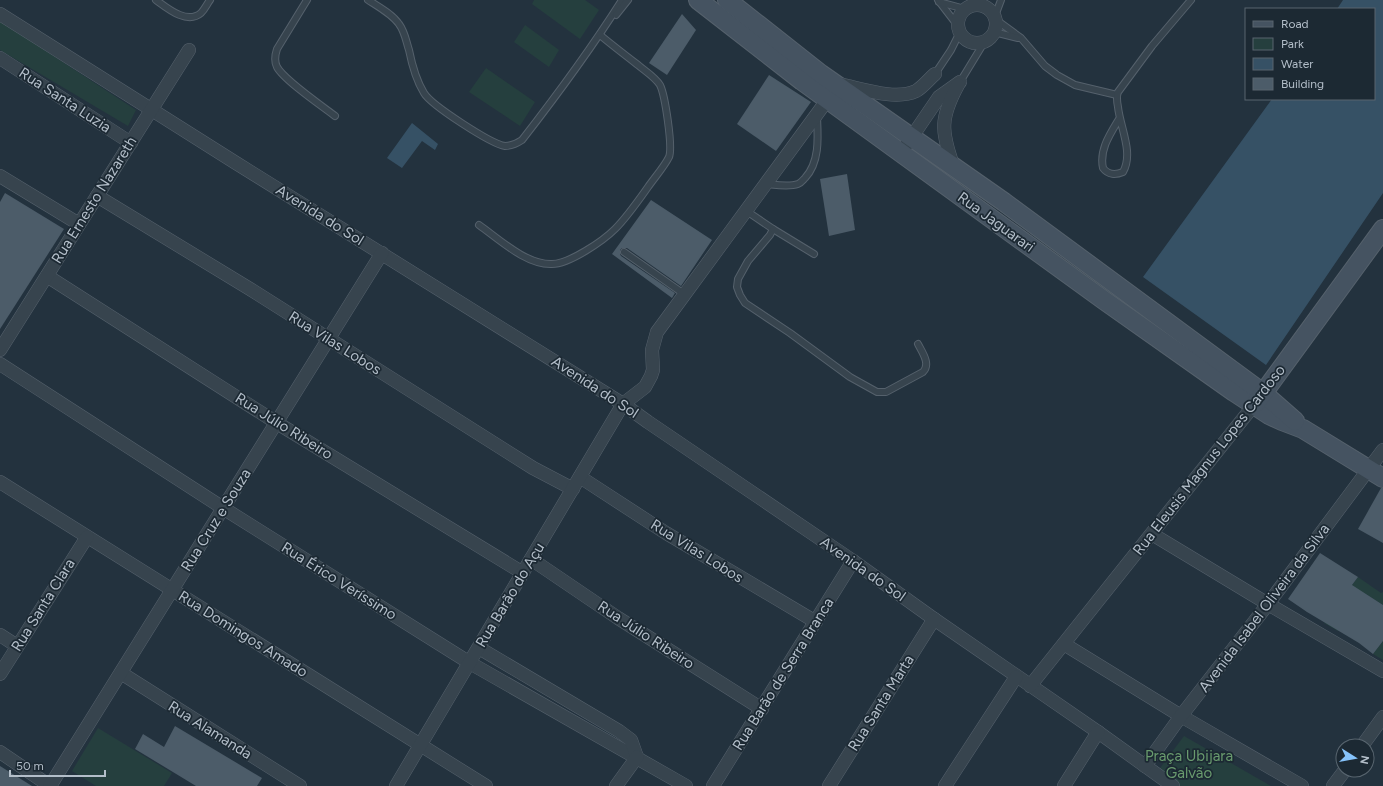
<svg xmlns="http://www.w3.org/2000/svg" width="1383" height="786" font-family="Figtree,sans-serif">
  <rect width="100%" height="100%" fill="#23323e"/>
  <g fill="#253f3e">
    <path d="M534,0h51l14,10 -19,29 -48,-35z"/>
    <path d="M0,21l136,89 -8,16 -128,-76z"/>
    <path d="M525,25l34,25 -10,17 -35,-25z"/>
    <path d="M486,68l49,34 -15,24 -51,-34z"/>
    <path d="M1358,577l23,16 2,-1v13l-19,-12 -26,38 -14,-8z"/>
    <path d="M1383,641v19l-10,-6z"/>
    <path d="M98,728l74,45 -8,13h-68l-24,-15z"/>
    <path d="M1184,736l87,50h-94l-20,-14z"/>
  </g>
  <g fill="#365165">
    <path d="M1343,0h40v193l-117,172 -123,-88 129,-178h102v-90h-37z"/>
    <path d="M412,123l26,21 -3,6 -13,-9 -20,27 -15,-10z"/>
  </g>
  <g fill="#4c5c69">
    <path d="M682,14l14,16 -29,45 -18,-12z"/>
    <path d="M769,75l42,27 -35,49 -39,-27z"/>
    <path d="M847,174l8,56 -26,6 -9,-57z"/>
    <path d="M5,193l59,36 -64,100v-127z"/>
    <path d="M651,200l61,40 -31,46 -54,-38h-5l-2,2v4l1,2 54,37 -3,5 -60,-44z"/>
    <path d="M1381,488h2v55l-25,-14z"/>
    <path d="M1320,553l38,24 -6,8 31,20v36l-10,13 -14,-11 -52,-31 -19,-13z"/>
    <path d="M175,726l87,52 -5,8h-61l-61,-37 8,-15 21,13z"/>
    <path d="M0,766l32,20h-32z"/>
  </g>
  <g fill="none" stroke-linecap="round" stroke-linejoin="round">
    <g stroke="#55616c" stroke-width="8">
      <g id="lane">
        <path d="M156,0c11,8 31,25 45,13 4,-4 6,-9 9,-13"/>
        <path d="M307,0l-30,49c-2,6 -3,12 0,18 7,13 45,39 58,49"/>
        <path d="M368,0c11,7 24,14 31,24 6,8 7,17 10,26 3,15 7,30 15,43 7,12 67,51 81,53 7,0 11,-2 17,-6 35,-45 69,-91 100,-140"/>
        <path d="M938,0l20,26"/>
        <path d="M939,2l26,7"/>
        <path d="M977,5l6,-5"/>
        <path d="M616,15l12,-15"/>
        <path d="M995,16l6,-16"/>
        <path d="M995,19l26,19 24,28 12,9 18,10 42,10"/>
        <path d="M994,32l24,6"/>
        <path d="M935,74l16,-24 9,-18"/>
        <path d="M960,82l25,-41"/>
        <path d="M1119,119c-9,15 -20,31 -16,49 5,7 13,7 20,4 11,-19 -3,-45 -5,-65 -1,-5 -2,-10 0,-15l34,-46 39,-46"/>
        <path d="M767,184c10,1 22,3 31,0 3,-1 5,-4 7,-6 15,-16 13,-41 12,-61"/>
        <path d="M745,210l28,19 -3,6 -22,26 -10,18 -1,8 3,8 5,8 45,30 60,44 27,15h9l37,-20c8,-8 -1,-20 -5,-28"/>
        <path d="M479,225c20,14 47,40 73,39 17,0 51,-23 63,-35 12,-12 23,-28 33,-42 7,-10 16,-20 21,-30 4,-10 -4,-62 -9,-72 -5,-8 -15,-14 -22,-20 -13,-10 -26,-20 -38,-30"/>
        <path d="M773,229l41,25"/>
        <path d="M624,252l60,42"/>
      </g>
    </g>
    <g stroke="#55616c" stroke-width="14">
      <g id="street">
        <circle cx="977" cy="24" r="19"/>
        <path d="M0,14l236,149 387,241 25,18 205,139 81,58 164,113 75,54"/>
        <path d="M0,58l131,85"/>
        <path d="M838,84c22,4 57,17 78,7 7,-4 13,-12 19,-17"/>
        <path d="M907,144l32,-47 21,-15"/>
        <path d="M953,165c-12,-34 -13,-47 5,-80"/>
        <path d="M0,176l79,48"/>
        <path d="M97,196l153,93 283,179 40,21"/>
        <path d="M47,276l230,147 246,150"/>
        <path d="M0,350l189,-300"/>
        <path d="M0,364l223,144 247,155 216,123"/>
        <path d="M580,477l86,56 150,89"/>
        <path d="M0,482l486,304"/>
        <path d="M1152,534l116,70 115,67"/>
        <path d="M531,559l87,59 144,91"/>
        <path d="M0,635l17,11"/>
        <path d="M1064,644l117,72 121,70"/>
        <path d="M479,648l140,83 12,9 6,17"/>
        <path d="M121,673l179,113"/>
        <path d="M0,674l87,-137"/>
        <path d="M1030,686l224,-281"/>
        <path d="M1362,746l21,-29"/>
        <path d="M0,752l50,34"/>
        <path d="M1145,766l36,-50 87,-112 115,-154"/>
        <path d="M50,786l332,-533"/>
        <path d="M396,786l227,-382 22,-17 6,-11 2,-6 -1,-20 5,-18 171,-233"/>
        <path d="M616,786l21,-29"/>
        <path d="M713,786l140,-225"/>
        <path d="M829,786l105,-167"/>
        <path d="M945,786l71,-109"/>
        <path d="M1064,786l34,-54"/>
        <path d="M1333,786l12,-16"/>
      </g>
    </g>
    <g stroke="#55616c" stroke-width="20">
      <g id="secondary">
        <path d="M698,0l104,81 303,220 129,91 35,23 13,6 21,8 80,49"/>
        <path d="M727,0l94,74 183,128 259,191 32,28"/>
        <path d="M1256,403l127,-174"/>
      </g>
    </g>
    <use href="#lane" stroke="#37444e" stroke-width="6"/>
    <use href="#street" stroke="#37444e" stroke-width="13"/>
    <use href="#secondary" stroke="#455361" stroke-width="18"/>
  </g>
  <g text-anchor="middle" stroke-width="3.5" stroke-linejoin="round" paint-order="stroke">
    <g font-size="15" fill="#b3bec9" stroke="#1c2933">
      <text transform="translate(65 100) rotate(33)" y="5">Rua Santa Luzia</text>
      <text transform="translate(94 200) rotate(-58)" y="5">Rua Ernesto Nazareth</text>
      <text transform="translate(320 215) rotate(32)" y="5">Avenida do Sol</text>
      <text transform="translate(996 222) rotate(36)" y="5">Rua Jaguarari</text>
      <text transform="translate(335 343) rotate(32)" y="5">Rua Vilas Lobos</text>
      <text transform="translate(595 387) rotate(33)" y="5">Avenida do Sol</text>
      <text transform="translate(284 426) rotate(32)" y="5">Rua Júlio Ribeiro</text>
      <text transform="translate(1209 460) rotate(-52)" y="5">Rua Eleusis Magnus Lopes Cardoso</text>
      <text transform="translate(216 520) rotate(-58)" y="5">Rua Cruz e Souza</text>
      <text transform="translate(697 551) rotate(32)" y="5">Rua Vilas Lobos</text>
      <text transform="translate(863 569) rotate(35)" y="5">Avenida do Sol</text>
      <text transform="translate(339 581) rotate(32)" y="5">Rua Érico Veríssimo</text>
      <text transform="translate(510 595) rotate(-59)" y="5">Rua Barão do Açu</text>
      <text transform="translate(43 605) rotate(-58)" y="5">Rua Santa Clara</text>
      <text transform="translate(1264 608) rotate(-53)" y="5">Avenida Isabel Oliveira da Silva</text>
      <text transform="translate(243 634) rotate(32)" y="5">Rua Domingos Amado</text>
      <text transform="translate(646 635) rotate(33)" y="5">Rua Júlio Ribeiro</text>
      <text transform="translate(783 674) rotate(-58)" y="5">Rua Barão de Serra Branca</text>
      <text transform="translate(881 703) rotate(-58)" y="5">Rua Santa Marta</text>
      <text transform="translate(210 730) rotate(32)" y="5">Rua Alamanda</text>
    </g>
    <g font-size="15" fill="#699b6e" stroke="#1c2933">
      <text x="1189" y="761">Praça Ubijara<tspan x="1189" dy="17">Galvão</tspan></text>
    </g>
  </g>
  <rect x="1245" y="8" width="130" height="92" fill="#1c2933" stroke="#58656f"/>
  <rect x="1253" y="21" width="20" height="6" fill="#455361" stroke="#58656f"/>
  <text x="1281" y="28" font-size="12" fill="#b3bec9">Road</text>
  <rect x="1253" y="38" width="20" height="12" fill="#253f3e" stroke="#58656f"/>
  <text x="1281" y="48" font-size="12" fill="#b3bec9">Park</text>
  <rect x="1253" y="58" width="20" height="12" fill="#365165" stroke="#58656f"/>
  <text x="1281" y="68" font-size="12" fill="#b3bec9">Water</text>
  <rect x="1253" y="78" width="20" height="12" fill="#4c5c69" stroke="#58656f"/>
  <text x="1281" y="88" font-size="12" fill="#b3bec9">Building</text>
  <g transform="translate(1355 758) rotate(101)"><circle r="19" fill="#1c2933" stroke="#58656f"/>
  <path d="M0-3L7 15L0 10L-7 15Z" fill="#86c3fb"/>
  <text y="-6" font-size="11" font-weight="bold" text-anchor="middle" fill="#b3bec9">N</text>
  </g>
  <path d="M10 770v6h95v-6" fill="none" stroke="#b3bec9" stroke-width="2"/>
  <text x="16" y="770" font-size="12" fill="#b3bec9" stroke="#1c2933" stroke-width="3" paint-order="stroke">50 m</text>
</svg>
